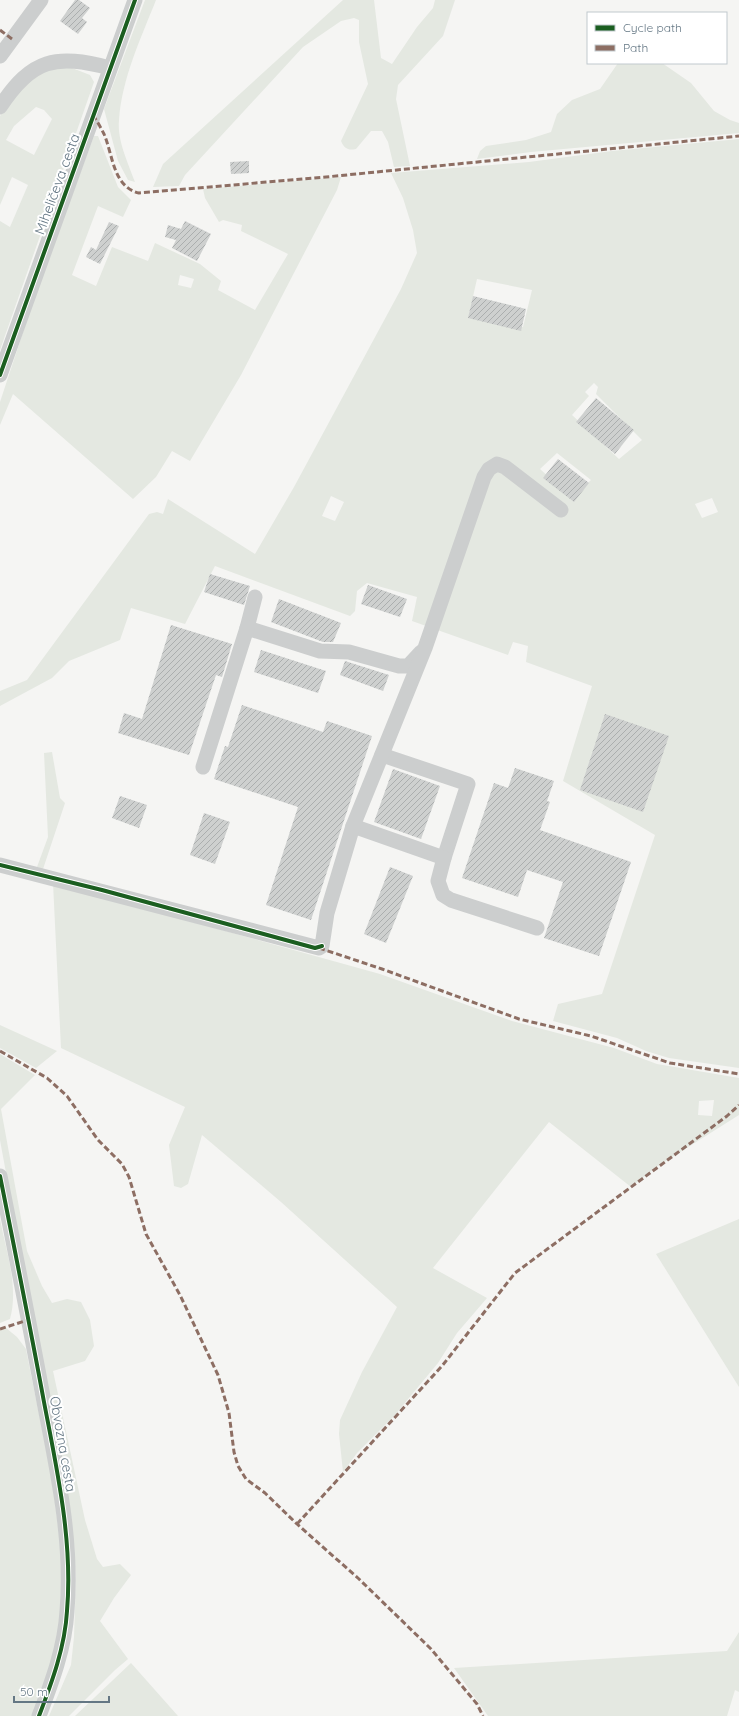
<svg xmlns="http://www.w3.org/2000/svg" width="739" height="1716" font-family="Quicksand,sans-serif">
  <defs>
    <pattern id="building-hatch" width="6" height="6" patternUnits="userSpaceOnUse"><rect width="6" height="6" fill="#ced0cf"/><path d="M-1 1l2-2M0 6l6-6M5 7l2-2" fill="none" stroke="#abaeae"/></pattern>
  </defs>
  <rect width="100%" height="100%" fill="#f5f5f3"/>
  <g fill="#e4e8e1" fill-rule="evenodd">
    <path d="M145,0h11c-15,38 -34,78 -37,120 -2,20 9,43 16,62l-7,-2 -10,-19 -14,-52z"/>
    <path d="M343,0h31l7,58 11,6 25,-37 16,-19 2,-8h20l-12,36 -45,49 -2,14 14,67 -16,1 -6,-25 -6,-11h-11l-15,18c-8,2 -12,-1 -15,-8l27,-57 -9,-42v-22l-5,-2 -13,3 -38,26 -118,128 -6,11 -26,1 10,-23z"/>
    <path d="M618,63h44l29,20 23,28 16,9 9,3v10l-208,19 -54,7 3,-8 6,-5 40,-6 25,-8 6,-18 15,-14 28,-11z"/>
    <path d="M67,66l23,9 4,7 -94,268v-129l10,6 18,-42 -16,-8 -12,28v-89l22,-32 16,-13zM36,107l8,3 8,9 -18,36 -28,-15 8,-14z"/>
    <path d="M94,136h4l20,51 13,13 -8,17 -25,-11 -26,69 24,11 16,-39 36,14 7,-18 45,21 21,17 -3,9 37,20 33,-56 -47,-23 1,-6 -19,-5 -4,2 -14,-24 -2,-9 138,-12 -4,13 -96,185 -51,86 -18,-10 -16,26 -23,22 -120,-105 -13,31v-23l37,-112zM180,275l14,4 -3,9 -13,-3z"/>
    <path d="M739,139v929l-70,-10 -23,-7 -29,-13 -64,-17 5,-17 44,-10 53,-159 -92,-54 29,-95 -66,-24 2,-16 -15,-4 -5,13 -96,-34 5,-24 -50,-14 -10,8 -2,20 -5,5 -135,-50 -30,58 -54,-16 -11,32 -51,21 -17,17 -52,28v-15l27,-11 122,-166 8,-2 6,2 5,-15 87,55 39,-67 107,-198 16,-36 -4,-23 -10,-32 -12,-25 138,-11 83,-11zM477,279l55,11 -9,37 -54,-13zM594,383l4,4 -2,7 46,46 -23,19 -47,-44 17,-19 -4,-4zM557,453l34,27 -19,18 -32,-29zM331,496l13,6 -9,19 -13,-5zM712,498l6,14 -16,6 -7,-14z"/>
    <path d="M52,752l8,46 5,5 -22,66 -6,-2 11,-30 -4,-84z"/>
    <path d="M53,883l327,91 132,47 102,27 43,16 82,14v37l-84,53 -24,19 -82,-65 -116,146 54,30 -30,35 -19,30 -44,53 -37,37 -14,19 -4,-38 1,-14 22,-48 35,-65 -116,-105 -79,-67 -14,49 -7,4 -7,-2 -5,-41 16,-38 -124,-59zM714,1100l-2,16 -14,-1 1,-14z"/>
    <path d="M0,1025l57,26 -21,17 -36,-20z"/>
    <path d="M0,1054l35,21 -34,34 26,142 15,35 10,17 15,-4 14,3 9,18 4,26 -9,15 -32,10 32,149 12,39 6,8 17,-3 11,11 -17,23 -14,23 28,38 -13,11 -46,46h-20l22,-51 3,-28 2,-60 -2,-33 -74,-404z"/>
    <path d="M0,1219c6,32 19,68 10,100l-10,4z"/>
    <path d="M739,1219v168l-83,-133z"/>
    <path d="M6,1328l11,9 9,12c17,92 49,205 29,298 -5,23 -15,46 -23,69h-32v-386z"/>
    <path d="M739,1632v60l-4,-2 -8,26h-239l-34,-48 273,-17z"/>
    <path d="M131,1663l47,53h-103z"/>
  </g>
  <g fill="url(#building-hatch)">
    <path d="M75,0h4l11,8 -8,10 5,4 -9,12 -18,-13z"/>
    <path d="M249,161v12l-18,1 -1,-12z"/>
    <path d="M185,221l26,13 -14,27 -25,-13 4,-8 -11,-3 3,-12 13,4z"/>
    <path d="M109,222l10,4 -19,38 -14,-7 5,-10 5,3z"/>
    <path d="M473,296l53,13 -5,22 -53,-13z"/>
    <path d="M596,398l38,32 -19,24 -39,-32z"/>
    <path d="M558,459l31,24 -15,19 -31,-24z"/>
    <path d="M210,574l40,12 -6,19 -40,-13z"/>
    <path d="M368,585l39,14 -7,18 -39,-13z"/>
    <path d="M279,599l62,24 -8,19h-10l-52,-20z"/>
    <path d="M171,625l61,19 -10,33 -6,-2 -27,80 -71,-22 6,-20 18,6z"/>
    <path d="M261,650l65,21 -8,22 -64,-21z"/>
    <path d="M345,661l44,14 -6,16 -43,-16z"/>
    <path d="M242,705l81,27 4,-11 45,15 -61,184 -45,-15 32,-98 -84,-28 11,-33 3,1z"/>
    <path d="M605,714l64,22 -26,76 -63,-22z"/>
    <path d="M515,768l39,13 -7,20 3,1 -10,28 91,32 -32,94 -55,-18 19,-56 -36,-12 -9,27 -56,-19 32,-95 14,5z"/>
    <path d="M393,769l47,17 -19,53 -47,-17z"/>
    <path d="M120,796l27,9 -8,23 -27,-10z"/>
    <path d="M204,813l26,9 -15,42 -25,-9z"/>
    <path d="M390,867l23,9 -27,67 -22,-9z"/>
  </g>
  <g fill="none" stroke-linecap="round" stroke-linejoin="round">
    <g stroke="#cccece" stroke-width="15">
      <path d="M0,56l41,-56"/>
      <path d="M0,107c32,-49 56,-53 110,-39"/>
      <path d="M0,375l135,-375"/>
      <path d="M255,597l-8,31 73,23 29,1 50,14h9l13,-14"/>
      <path d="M382,755l86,29 -24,74"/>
      <path d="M203,767l44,-139"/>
      <path d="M353,826l91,32 -6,23 5,14 8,5 86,28"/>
      <path d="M0,865l319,83 3,-2 5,-33 26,-87 72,-178 59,-171 5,-8 8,-5 8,3 56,43"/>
      <path d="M0,1176c15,75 30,150 44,226 13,68 29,139 23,209 -2,36 -15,71 -28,105"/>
    </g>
    <g stroke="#8d6e63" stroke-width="3" stroke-dasharray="6 3" stroke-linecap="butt">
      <path d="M0,30l12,9"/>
      <path d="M93,115c4,6 8,13 11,19 9,21 9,53 35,59l187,-16 413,-41"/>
      <path d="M319,948l63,21 137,50 72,17 79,27 69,11"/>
      <path d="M0,1051l47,27 20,18 31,44 24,24 7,13 17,57 34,61 38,80 11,38 5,39 4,14 8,13 19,14 32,31 62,55 72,70 46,55 6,12"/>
      <path d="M0,1329l28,-9"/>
      <path d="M297,1524l145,-158 73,-93 212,-157 12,-11"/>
    </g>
    <g stroke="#fff" stroke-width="6">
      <g id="cycleway">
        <path d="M0,375l135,-375"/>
        <path d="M0,865l102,25 213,58 7,-2"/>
        <path d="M0,1176c15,75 30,150 44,226 13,68 29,139 23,209 -2,36 -15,71 -28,105"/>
      </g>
    </g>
    <use href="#cycleway" stroke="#1b5e20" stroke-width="4"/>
  </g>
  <g text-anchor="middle" stroke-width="4" stroke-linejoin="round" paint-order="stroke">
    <g font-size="14" fill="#647784" stroke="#fff">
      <text transform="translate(57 184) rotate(-70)" y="5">Miheličeva cesta</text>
      <text transform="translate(63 1444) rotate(80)" y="5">Obvozna cesta</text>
    </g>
  </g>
  <rect x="587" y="12" width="140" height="52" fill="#ffffff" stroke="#c1c9ce"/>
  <rect x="595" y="25" width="20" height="6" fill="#1b5e20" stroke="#c1c9ce"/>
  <text x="623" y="32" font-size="12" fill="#647784">Cycle path</text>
  <rect x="595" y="45" width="20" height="6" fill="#8d6e63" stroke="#c1c9ce"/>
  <text x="623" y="52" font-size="12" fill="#647784">Path</text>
  <path d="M14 1696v6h95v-6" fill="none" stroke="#647784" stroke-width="2"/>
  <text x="20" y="1696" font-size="12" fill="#647784" stroke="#ffffff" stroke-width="3" paint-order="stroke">50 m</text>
</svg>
